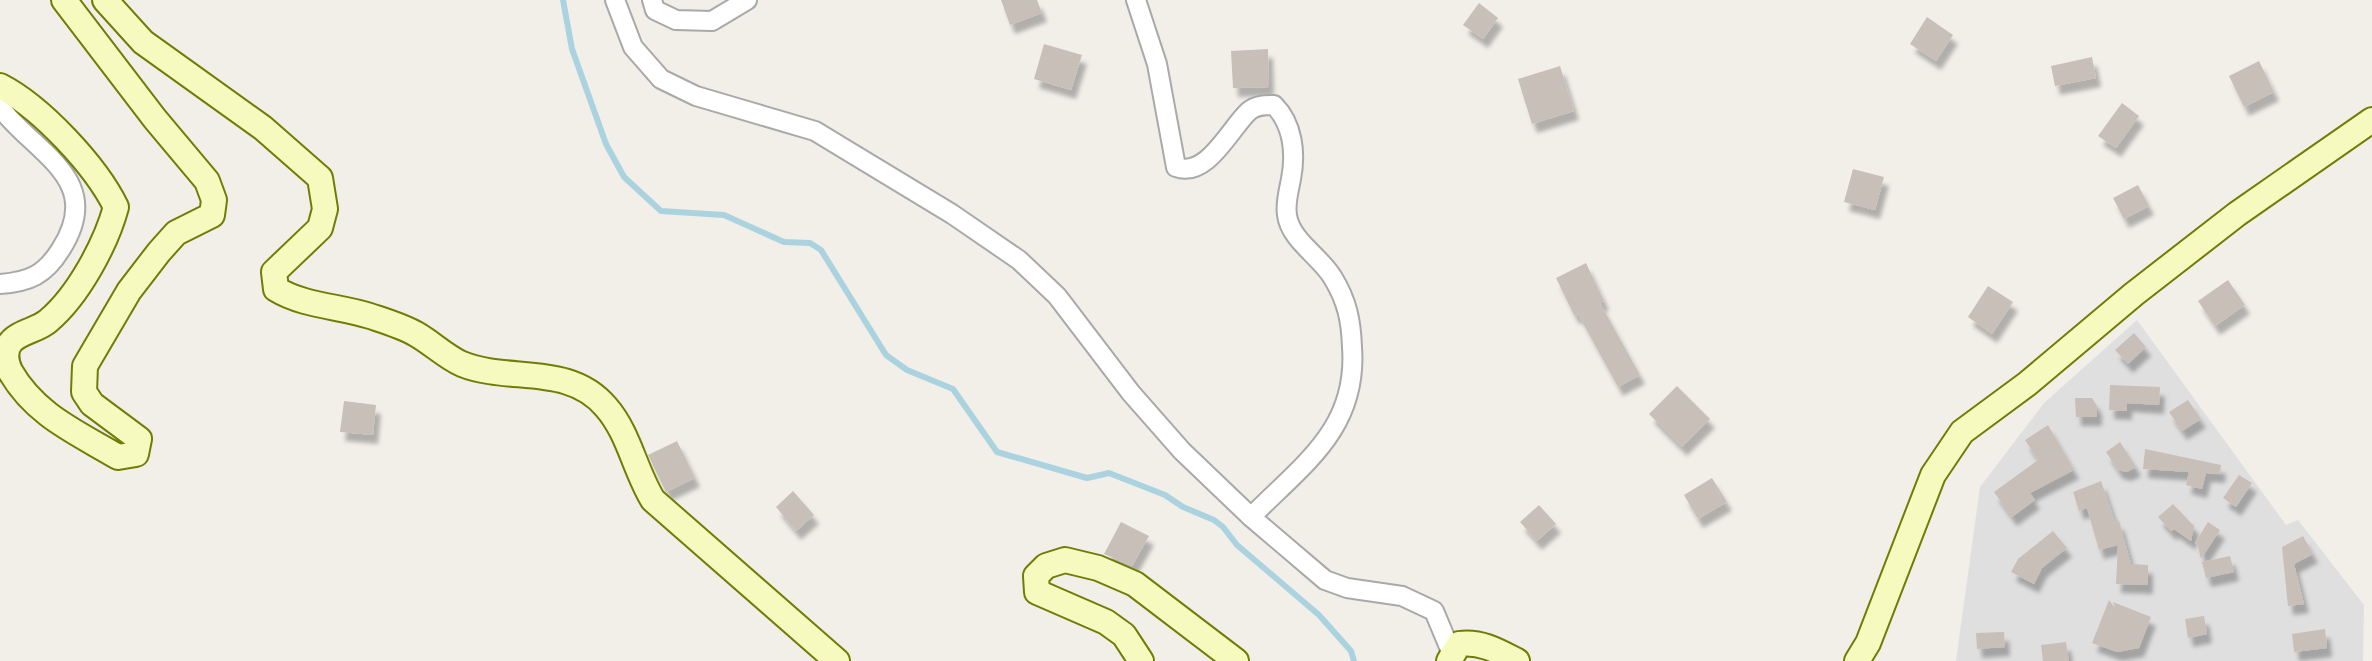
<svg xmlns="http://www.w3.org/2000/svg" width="2372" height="661" font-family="Barlow,sans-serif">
  <defs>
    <filter id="shadow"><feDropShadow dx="5" dy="9" stdDeviation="2" flood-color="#0004"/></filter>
  </defs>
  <rect width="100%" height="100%" fill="#f2efe9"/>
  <path fill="#e0dfdf" d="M2137,320l149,205 12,-5 66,85 -1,56h-407l24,-174 64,-84z"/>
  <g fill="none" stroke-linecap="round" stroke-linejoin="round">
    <path stroke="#aad3df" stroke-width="6" d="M563,0l9,49 34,95 18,33 37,34 63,4 60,27 26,1 11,7 65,105 21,15 46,19 44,63 90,26 22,-5 56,22 18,12 31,13 9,7 14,18 82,70 32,36 3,10"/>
  </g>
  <g fill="#c7bfb8" filter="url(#shadow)">
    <path d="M1001,0h36l5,13 -32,12z"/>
    <path d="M1479,3l19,15 -15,21 -20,-14z"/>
    <path d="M1927,17l26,18 -17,26 -26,-17z"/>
    <path d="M1044,44l38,11 -11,35 -37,-11z"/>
    <path d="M1268,49l1,38 -36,1 -2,-37z"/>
    <path d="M2092,57l4,21 -41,8 -4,-20z"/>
    <path d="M2259,61l15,31 -30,15 -15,-31z"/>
    <path d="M1560,66l14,45 -42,13 -14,-45z"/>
    <path d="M2122,103l17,13 -23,32 -18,-12z"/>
    <path d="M1853,169l31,8 -9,33 -31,-8z"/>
    <path d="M2138,185l11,21 -25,13 -11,-21z"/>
    <path d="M1586,263l18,38 -4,2 40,72 -22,12 -40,-73 -4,1 -18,-37z"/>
    <path d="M2228,280l17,25 -30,21 -17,-25z"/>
    <path d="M1988,286l25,16 -21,32 -24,-17z"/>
    <path d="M2134,333l12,14 -18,17 -13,-14z"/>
    <path d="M2110,385l50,2 -1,18 -32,-2v8l-18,-1z"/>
    <path d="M1677,386l33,33 -28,28 -33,-33z"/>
    <path d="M2075,398h17l5,8v11h-21z"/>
    <path d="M2188,400l13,19 -19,12 -13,-19z"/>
    <path d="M344,401l32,4 -3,30 -33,-3z"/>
    <path d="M2048,425l26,45 -44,23 5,7 -23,17 -18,-25 44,-32 -13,-20z"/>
    <path d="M677,441l18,37 -29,14 -18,-37z"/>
    <path d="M2120,442l16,25 -9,5 -9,-2 -12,-18z"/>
    <path d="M2145,449l76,16 -1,9 -14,-1 -4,16 -16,-4 3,-13 -46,-3z"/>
    <path d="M2239,475l13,8 -16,24 -13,-9z"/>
    <path d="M1712,478l15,24 -29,17 -14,-24z"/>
    <path d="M2101,481l14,41 4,-1 12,43 17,1v20l-32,-1 2,-39 -19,5 -12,-42 -8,3 -6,-19z"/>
    <path d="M793,491l21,24 -18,16 -20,-24z"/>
    <path d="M2173,504l21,22 -3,15 -17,-12 -3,2 -13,-14z"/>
    <path d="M1539,505l17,19 -19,17 -17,-19z"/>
    <path d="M1121,522l28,14 -17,30 -28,-12z"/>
    <path d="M2208,522l12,8 -19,29 -3,-13 -3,-3z"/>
    <path d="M2053,531l14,17 -25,20 -8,16 -23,-12 7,-13z"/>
    <path d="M2303,536l10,18 -19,10 10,40 -16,2 -6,-59z"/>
    <path d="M2230,556l4,16 -28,6 -4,-16z"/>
    <path d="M2109,600l6,8 -2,-6 38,15 -12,31 -22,4 -25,-9z"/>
    <path d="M2204,616l3,18 -19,4 -3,-19z"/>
    <path d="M2325,629l2,19 -33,4 -2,-18z"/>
    <path d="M2004,632l1,15 -28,2 -1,-16z"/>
    <path d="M2066,642l3,19h-26l-2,-16z"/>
  </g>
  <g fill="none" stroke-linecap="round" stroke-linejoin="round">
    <g stroke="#a9a9a9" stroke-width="22">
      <g id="street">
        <path d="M615,0l18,47 28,32 35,17 119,35 137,83 67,46 38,36 74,97 51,58 69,66 74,63 22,8 55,8 32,15 18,43"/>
        <path d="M652,0l3,10 21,10 36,1 35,-21"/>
        <path d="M1136,0l21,64 19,103c31,12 55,-40 73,-56 7,-6 16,-6 25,-6 19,19 22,48 17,74 -2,11 -6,24 -4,36 3,25 34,42 46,63 14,23 18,42 19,69 6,82 -49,117 -101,170"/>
        <path d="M0,107c34,46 106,72 61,142 -16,26 -32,33 -61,35"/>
      </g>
    </g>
    <g stroke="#707d05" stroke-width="28">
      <g id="secondary">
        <path d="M105,0l38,42 120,86 57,50 5,31 -5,19 -46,44 2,17c28,17 63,17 94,27 15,5 32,10 46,18 16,9 30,23 46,30 47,19 107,-1 144,43 23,26 29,64 47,93l184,161"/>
        <path d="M0,86c41,21 96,80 116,121 -10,37 -38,89 -68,114 -10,9 -29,11 -37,21 -7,8 -5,20 -1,29 25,44 66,61 108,86l18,-3 3,-15 -47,-35 -8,-12 1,-26 44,-75 30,-39 17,-19 36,-18 2,-15 -7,-19 -52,-62 -91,-119"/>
        <path d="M1141,661l-17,-26 -18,-13 -69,-30 -1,-16 10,-10 19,-6 33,8 37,16 101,77"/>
        <path d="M1449,661l10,-17c22,-3 39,7 58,17"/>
        <path d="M1857,661l11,-18 65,-168 29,-43 65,-48 107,-90 103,-80 135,-94"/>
      </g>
    </g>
    <use href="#street" stroke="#fff" stroke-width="18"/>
    <use href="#secondary" stroke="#f7fabf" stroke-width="24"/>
  </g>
</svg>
